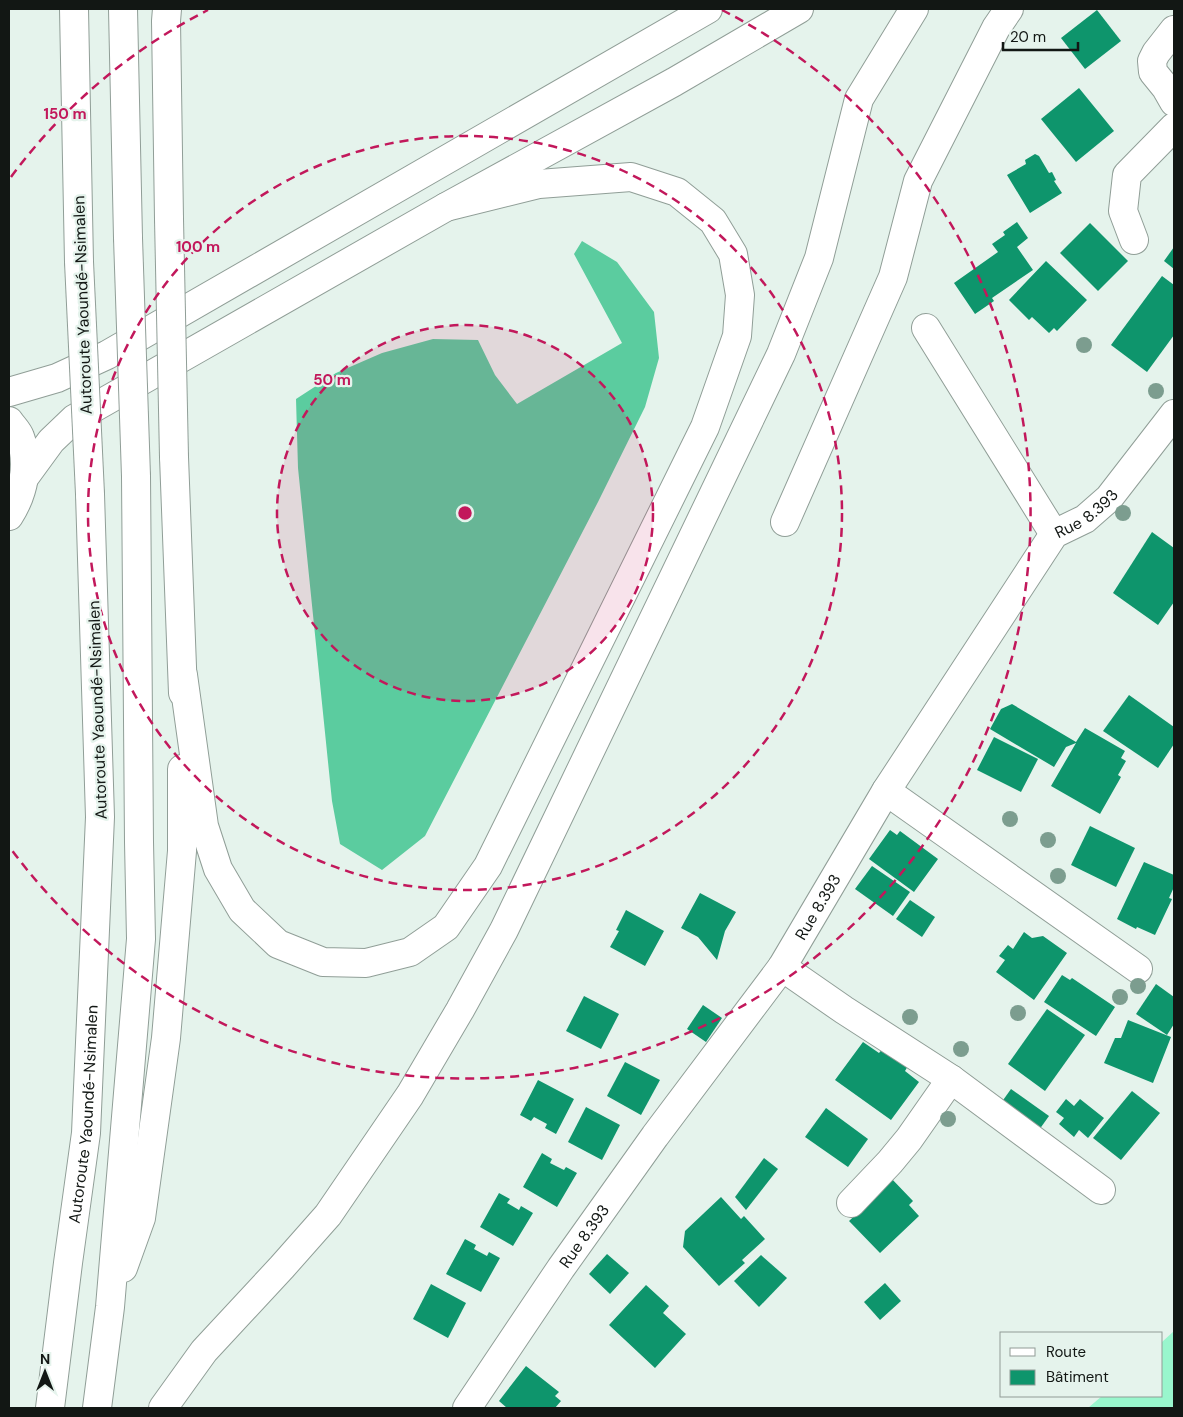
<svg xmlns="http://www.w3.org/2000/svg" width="1183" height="1417" font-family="'DM Sans',sans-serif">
  <rect width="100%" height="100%" fill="#e5f3ec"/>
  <path fill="#99f6cd" d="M1174,1331v77h-86l14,-12h60v-54z"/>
  <path fill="#5bcc9f" d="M582,241l35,21 37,50 5,46 -14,49 -47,95 -173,334 -43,34 -42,-26 -8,-43 -34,-333 -2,-69 40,-26 46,-20 51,-14 45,1 17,35 22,29 105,-61 -48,-89z"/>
  <g fill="#0e956c">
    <path d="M1097,10l24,31 -36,28 -24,-31z"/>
    <path d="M1079,88l35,43 -38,31 -35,-43z"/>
    <path d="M1035,154l4,2 10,17 3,-1 4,8 -2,1 8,12 -32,20 -23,-38 19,-11 -1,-4z"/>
    <path d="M1017,222l11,16 -11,9 16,23 -41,28 2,3 -19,13 -21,-31 44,-31 -6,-8 13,-9 -2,-3z"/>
    <path d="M1090,223l38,38 -30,30 -38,-38z"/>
    <path d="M1174,247v22l-10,-8z"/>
    <path d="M1046,261l41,39 -30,31 -3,-3 -5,5 -17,-16 -3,3 -20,-20z"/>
    <path d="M1162,276l12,9v50l-27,37 -36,-27z"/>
    <path d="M1152,532l22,16v54l-16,23 -45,-32z"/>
    <path d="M1129,695l45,32v17l-16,24 -55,-37z"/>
    <path d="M1012,704l64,38 9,-14 40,23 -4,7 5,3 -8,14 3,2 -21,37 -49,-28 25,-43 -10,4 -12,20 -64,-38 11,-20z"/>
    <path d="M994,737l44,22 -17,33 -44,-22z"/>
    <path d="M1090,826l45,22 -19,39 -45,-22z"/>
    <path d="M890,830l7,5 3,-4 38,28 -24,33 -45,-33z"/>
    <path d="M1144,862l30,13v12l-5,11 3,1 -17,36 -18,-8 -1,2 -19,-10z"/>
    <path d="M872,866l38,26 -17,24 -38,-27z"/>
    <path d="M700,893l36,19 -11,19 -8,29 -19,-23 -17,-9z"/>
    <path d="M910,900l25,17 -13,20 -26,-18z"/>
    <path d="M626,910l38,21 -19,35 -35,-19 9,-16 -3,-1z"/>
    <path d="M1024,932l8,6 11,-2 24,17 -33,47 -38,-28 9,-12 -6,-4 9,-11 5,4z"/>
    <path d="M1062,975l8,5 2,-2 43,29 -19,29 -52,-34z"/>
    <path d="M1156,984l18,13v27l-7,11 -31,-21z"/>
    <path d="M584,996l35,18 -18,35 -35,-18z"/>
    <path d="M703,1005l19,13 -16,24 -19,-13z"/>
    <path d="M1047,1009l38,26 -40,56 -37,-27z"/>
    <path d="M1128,1020l43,17 -18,46 -49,-20 11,-25h6z"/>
    <path d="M863,1042l16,11 5,-6 25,17 -4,7 14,11 -28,38 -56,-40z"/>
    <path d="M625,1062l35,18 -19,35 -34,-19z"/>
    <path d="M538,1080l36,19 -18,35 -11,-6 2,-4 -13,-7 -3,4 -11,-6z"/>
    <path d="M1011,1089l38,27 -10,14 -38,-27z"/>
    <path d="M1132,1091l28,22 -39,47 -28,-22z"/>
    <path d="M1066,1099l8,7 6,-7 24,19 -16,20 -9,-8 -5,7 -15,-13 5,-6 -8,-6z"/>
    <path d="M586,1107l34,18 -18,35 -34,-18z"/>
    <path d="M826,1108l42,31 -20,28 -43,-30z"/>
    <path d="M542,1153l10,6 -2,4 14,7 2,-3 11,6 -20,34 -34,-20z"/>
    <path d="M764,1158l14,11 -32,41 -11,-13z"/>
    <path d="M890,1177l23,24 -4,4 10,11 -39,37 -31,-32 31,-29z"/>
    <path d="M499,1193l11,6 -3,4 12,7 2,-4 12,7 -20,33 -33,-19z"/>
    <path d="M721,1197l20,22 3,-3 21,23 -23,21 3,3 -26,23 -36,-39 2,-16z"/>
    <path d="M465,1239l11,6 -2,4 13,7 2,-4 11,6 -19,34 -35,-18z"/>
    <path d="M607,1254l22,19 -19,21 -21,-20z"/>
    <path d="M761,1255l26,23 -28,29 -25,-26z"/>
    <path d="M885,1283l16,18 -21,19 -16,-18z"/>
    <path d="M431,1284l35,19 -18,35 -35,-19z"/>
    <path d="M646,1285l23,21 -6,7 23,21 -31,34 -46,-43z"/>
    <path d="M526,1366l33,26 -4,4 6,5 -6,7h-48l-8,-7z"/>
  </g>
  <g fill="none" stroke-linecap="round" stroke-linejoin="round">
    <g stroke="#909e97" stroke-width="30">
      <g id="minor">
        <path d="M1174,30l-18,23 -4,8 1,11 13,16 8,14"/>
        <path d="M1134,240l-11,-29 4,-36 47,-48"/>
        <path d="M926,328l128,206"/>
        <path d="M785,522l108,-245 25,-96 78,-153 13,-19"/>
        <path d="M886,791l252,178"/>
        <path d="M782,967l62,43 107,69 150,111"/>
        <path d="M851,1203l39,-41 19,-23 42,-60"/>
        <path id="s1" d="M467,1408l94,-140 94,-132 127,-169 104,-176 168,-257 31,-15 24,-21 65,-84"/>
      </g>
    </g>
    <g stroke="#909e97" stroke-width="30">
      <g id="highway">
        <path d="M74,9l5,253"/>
        <path d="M123,9l5,229"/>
        <path d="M167,9l-1,12 3,198"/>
        <path d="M9,392l48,-14 50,-23 601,-346"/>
        <path d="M9,421c3,5 9,10 11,16 10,26 4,56 -11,79"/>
        <path d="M174,457l9,236"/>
        <path d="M24,478l27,-37 23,-22 372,-212 228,-125 125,-73"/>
        <path d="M183,675l21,151 14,43 24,41 36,34 45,18 43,1 44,-11 36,-25 42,-61 217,-439 32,-91 3,-41 -7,-41 -20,-33 -36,-29 -46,-15 -92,7 -93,23"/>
        <path d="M123,1268l18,-50 25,-180 16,-187v-82"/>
        <path id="s2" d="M50,1408l18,-145 18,-130 14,-316 -10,-323"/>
        <path d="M97,1408l13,-101 31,-368 -2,-97 -3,-366"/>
        <path d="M163,1408l41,-57 78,-84 46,-52 82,-120 50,-85 44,-80 277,-576 38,-96 40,-159 55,-90"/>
      </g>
    </g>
    <use href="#minor" stroke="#fff" stroke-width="28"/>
    <use href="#highway" stroke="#fff" stroke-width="28"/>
    <g stroke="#909e97" stroke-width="30" stroke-linecap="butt">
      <g id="highway-bridge">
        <path d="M169,219l5,238"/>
        <path d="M128,238l8,238"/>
        <path d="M79,262l11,232"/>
      </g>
    </g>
    <use href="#highway-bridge" stroke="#fff" stroke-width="28"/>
  </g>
  <g fill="#7c9d8f">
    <circle cx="1084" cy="345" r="8"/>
    <circle cx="1156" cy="391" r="8"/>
    <circle cx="1123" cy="513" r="8"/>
    <circle cx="1010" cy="819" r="8"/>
    <circle cx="1048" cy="840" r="8"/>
    <circle cx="1058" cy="876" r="8"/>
    <circle cx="1138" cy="986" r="8"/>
    <circle cx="1120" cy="997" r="8"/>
    <circle cx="1018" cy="1013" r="8"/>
    <circle cx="910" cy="1017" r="8"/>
    <circle cx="961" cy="1049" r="8"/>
    <circle cx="948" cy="1119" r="8"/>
  </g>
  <circle cx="465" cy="513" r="188" fill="#c2185b" fill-opacity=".12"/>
  <g fill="none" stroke="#c2185b" stroke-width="2.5" stroke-dasharray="9 6">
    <circle cx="465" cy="513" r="188"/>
    <circle cx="465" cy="513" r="377"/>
    <path d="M11 177A565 565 0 0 1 208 10M722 10A565 565 0 1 1 11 849"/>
  </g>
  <g text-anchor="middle" stroke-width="4.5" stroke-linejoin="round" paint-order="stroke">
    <g font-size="16" fill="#121714" stroke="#e5f3ec">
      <text transform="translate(82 305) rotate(-92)" y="6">Autoroute Yaoundé-Nsimalen</text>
      <text dy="6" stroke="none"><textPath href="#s1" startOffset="1092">Rue 8.393</textPath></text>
      <text transform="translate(97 710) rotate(-92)" y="6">Autoroute Yaoundé-Nsimalen</text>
      <text dy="6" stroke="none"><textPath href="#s1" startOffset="612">Rue 8.393</textPath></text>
      <text dy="6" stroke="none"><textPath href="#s2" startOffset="296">Autoroute Yaoundé-Nsimalen</textPath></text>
      <text dy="6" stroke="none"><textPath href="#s1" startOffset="208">Rue 8.393</textPath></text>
    </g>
  </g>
  <circle cx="465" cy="513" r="8" fill="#c2185b" stroke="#e5f3ec" stroke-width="2.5"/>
  <g font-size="15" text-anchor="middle" font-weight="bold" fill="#c2185b" stroke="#e5f3ec" stroke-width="4.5" stroke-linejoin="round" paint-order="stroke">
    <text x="65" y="119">150 m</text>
    <text x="198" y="252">100 m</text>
    <text x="332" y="385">50 m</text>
  </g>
  <rect width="1183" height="1417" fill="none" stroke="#121714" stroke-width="20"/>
  <rect x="1000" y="1332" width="162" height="65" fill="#e5f3ec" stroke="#919b96"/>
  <rect x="1010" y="1348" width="25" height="8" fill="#ffffff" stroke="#919b96"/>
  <text x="1046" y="1357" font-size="15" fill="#121714">Route</text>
  <rect x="1010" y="1370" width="25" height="15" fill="#0e956c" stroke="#919b96"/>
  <text x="1046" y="1382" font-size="15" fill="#121714">Bâtiment</text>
  <g transform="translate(45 1372)" stroke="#e5f3ec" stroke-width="4" paint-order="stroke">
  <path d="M0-4L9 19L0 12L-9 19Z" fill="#121714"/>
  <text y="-8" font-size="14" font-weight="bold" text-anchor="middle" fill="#121714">N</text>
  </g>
  <path d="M1003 42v8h75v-8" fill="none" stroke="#121714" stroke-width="2.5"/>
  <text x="1010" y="42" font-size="15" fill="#121714" stroke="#e5f3ec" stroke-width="4" paint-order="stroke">20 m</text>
</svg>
